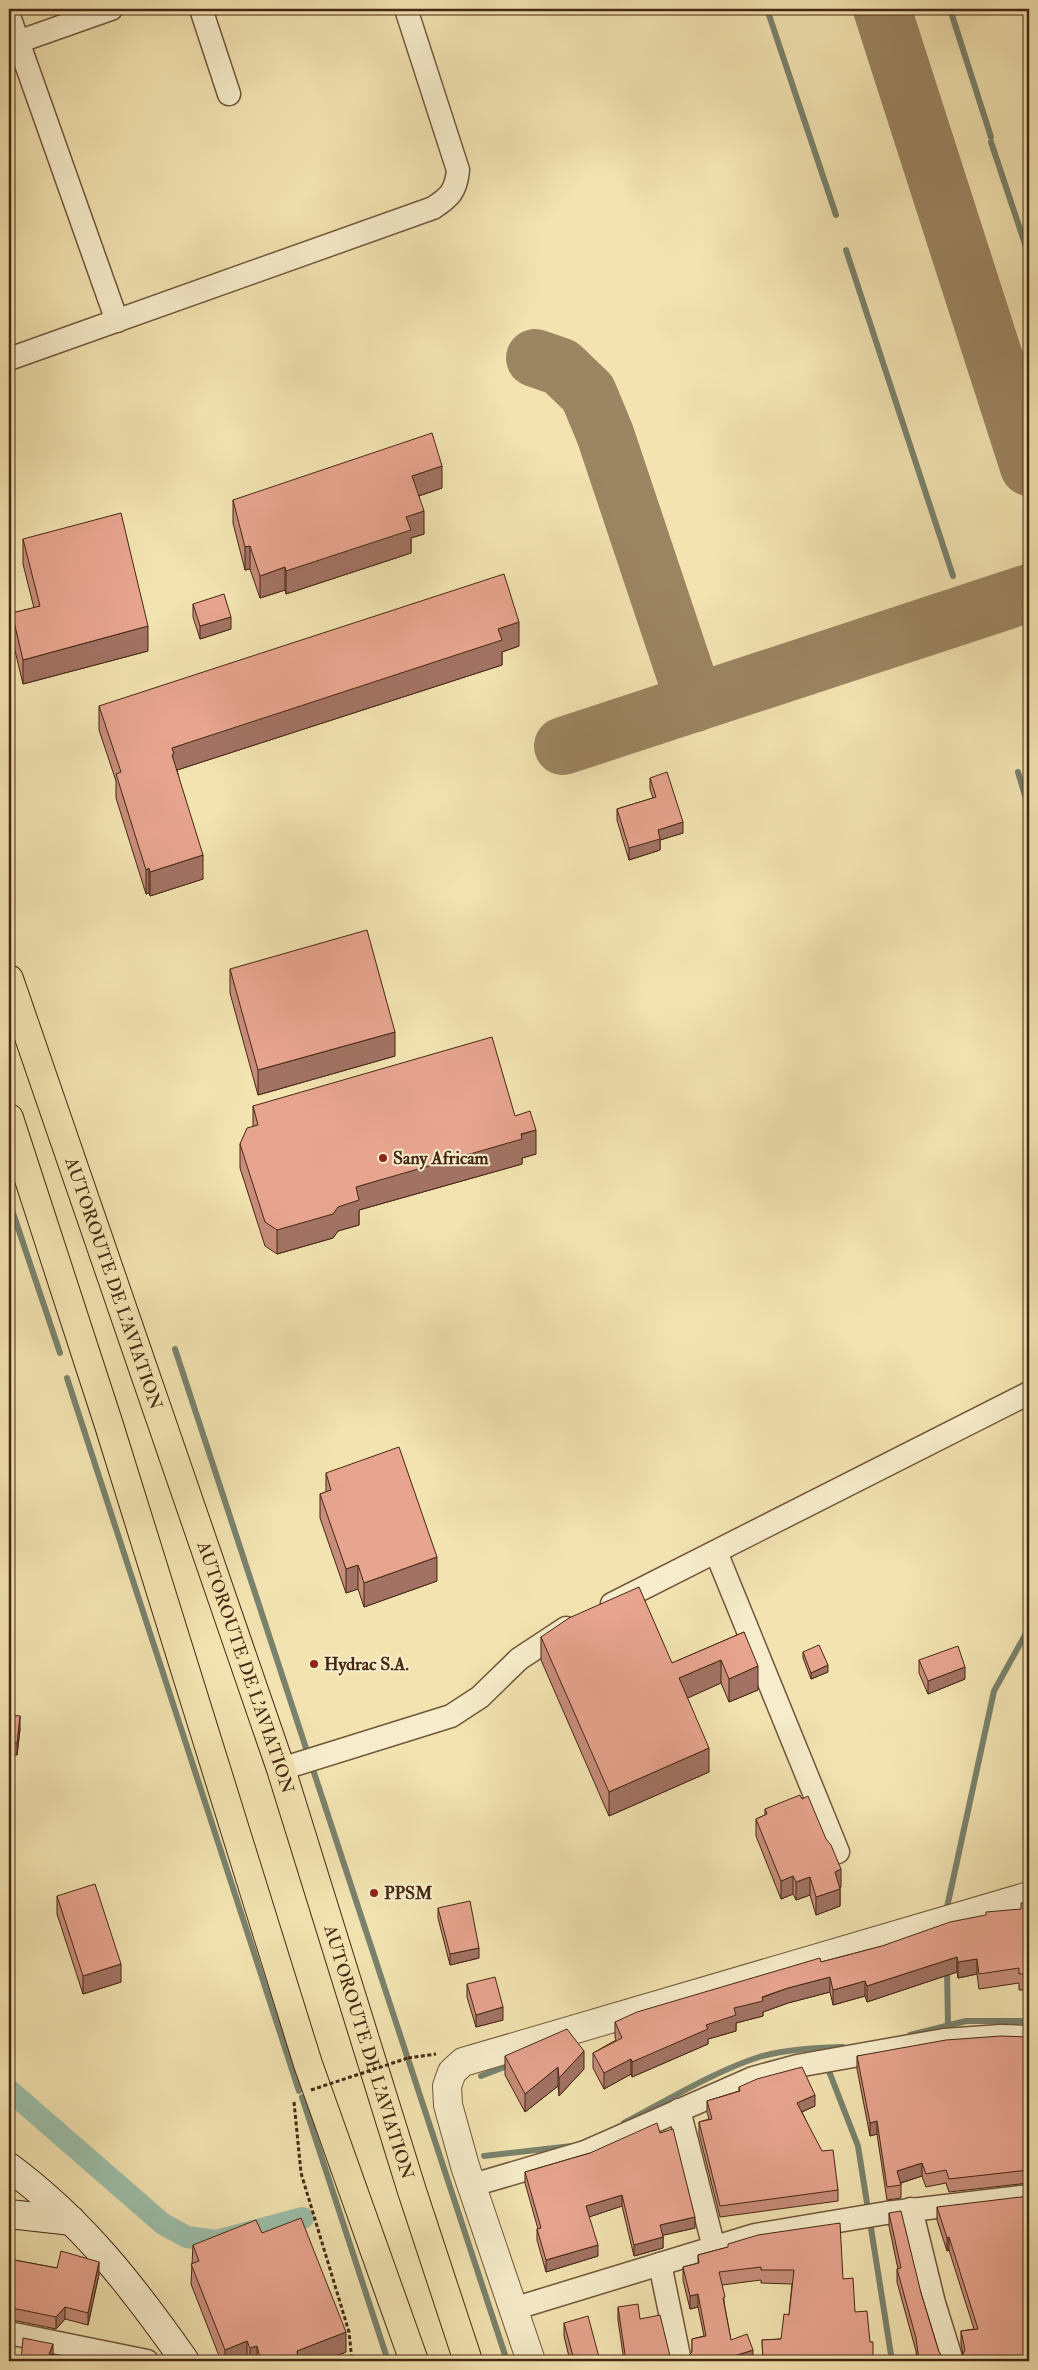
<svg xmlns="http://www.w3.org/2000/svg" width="1038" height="2370" font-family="'IM FELL Double Pica',serif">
  <rect width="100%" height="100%" fill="#f2e3b1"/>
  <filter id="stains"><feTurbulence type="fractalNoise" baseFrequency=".004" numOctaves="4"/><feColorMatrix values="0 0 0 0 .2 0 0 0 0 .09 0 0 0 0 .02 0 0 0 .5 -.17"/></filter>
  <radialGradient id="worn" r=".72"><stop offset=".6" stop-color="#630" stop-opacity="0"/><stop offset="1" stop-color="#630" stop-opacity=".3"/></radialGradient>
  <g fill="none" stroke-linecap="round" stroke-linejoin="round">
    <g stroke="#7a826d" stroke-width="6">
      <path d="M767,9l69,206"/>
      <path d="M950,9l41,128"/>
      <path d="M991,142l38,114"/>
      <path d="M846,250l107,326"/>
      <path d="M1018,772l11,37"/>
      <path d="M9,1201l51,152"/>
      <path d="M175,1349l232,707"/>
      <path d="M67,1378l232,713"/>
      <path d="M946,1912l48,-221 35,-63"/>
      <path d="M947,1967l1,59"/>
      <path d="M910,2035l56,-14h63"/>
      <path d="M409,2062l98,299"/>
      <path d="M827,2066l31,80 34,215"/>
      <path d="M481,2076l31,-12"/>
      <path d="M302,2097l86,264"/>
      <path d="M624,2123c42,-22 91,-52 135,-66 27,-8 57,-9 84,-10"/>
      <path d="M484,2156l88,-10"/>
    </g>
    <path stroke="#9cbea9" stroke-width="22" d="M9,2090l154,134 24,13 29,4 87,-23"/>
    <g stroke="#9c8562" stroke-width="58">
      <path d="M882,9l147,458"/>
      <path d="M535,358l26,9 27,26 17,41 90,269"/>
      <path d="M563,746l466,-153"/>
    </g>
    <g stroke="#71563a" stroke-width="25">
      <g id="minor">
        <path d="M201,9l28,85"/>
        <path d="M9,16l108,305"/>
        <path d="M9,45l102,-36"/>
        <path d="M9,359l424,-151c17,-11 23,-17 25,-38l-52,-161"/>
        <path d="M716,1552l122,300"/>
        <path d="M612,1604l417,-211"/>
        <path d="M281,1769l170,-53 29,-19 39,-38 47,-31"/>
        <path d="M679,2110l35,138"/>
        <path d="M473,2185l112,-33 168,-74 44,-12 147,-26 57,-4 28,1"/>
        <path d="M911,2209l23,94 18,58"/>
        <path d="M660,2264l20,97"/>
        <path d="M513,2309l242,-74 131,-22 143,-17"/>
        <path d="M9,2333l138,28"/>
      </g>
    </g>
    <g stroke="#71563a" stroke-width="30">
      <path id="tertiary" d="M531,2361l-66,-195 -17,-61 -1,-19 5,-14 11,-10 566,-166"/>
    </g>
    <g stroke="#462713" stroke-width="30">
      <g id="secondary">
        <path d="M9,2167c74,55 124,120 176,194"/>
        <path d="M9,2214l63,7"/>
      </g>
    </g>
    <g stroke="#462713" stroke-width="30">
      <g id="trunk">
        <path id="s1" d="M9,979l272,790 131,422 56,170"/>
        <path d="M9,1118l99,304 200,642 106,297"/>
      </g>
    </g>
    <g stroke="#462713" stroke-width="3" stroke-dasharray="4 2.5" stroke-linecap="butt">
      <path d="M408,2058l28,-4"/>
      <path d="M294,2102l7,71 48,159 3,29"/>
    </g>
    <use href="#minor" stroke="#f7edcc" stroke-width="22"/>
    <use href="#tertiary" stroke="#f7edcc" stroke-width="28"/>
    <use href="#secondary" stroke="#f7edcc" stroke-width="28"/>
    <use href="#trunk" stroke="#f2e3b1" stroke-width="28"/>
    <path stroke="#462713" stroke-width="3" stroke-dasharray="4 2.5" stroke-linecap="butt" d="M311,2090l97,-32"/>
  </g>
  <g fill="#c78d7b" stroke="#462713">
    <path d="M442,488l-23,8 5,38 -13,4v15l-125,41 -1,-4 -25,8 -10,-29 -5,1 -12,-47v-23z"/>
    <path d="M23,539l125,112 -125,33 -11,-46v-25l22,-5 -11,-44z"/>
    <path d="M193,604l38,25 -31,10 -7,-22z"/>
    <path d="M519,646l-17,6v13l-325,105 26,109 -53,17 -1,-3 -3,1 -30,-96v-17l-17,-51v-24z"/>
    <path d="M650,778l33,55 -23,7v10l-31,10 -12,-40v-11l36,-11 -3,-9z"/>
    <path d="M230,969l165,87 -137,39 -28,-102z"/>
    <path d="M253,1106l262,10 21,38 -14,4v6l-163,46v15l-21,6 -5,7 -56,16 -12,-8 -25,-78v-24l13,-18z"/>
    <path d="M326,1473l111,108 -73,26 -6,-18 -12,4 -26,-75v-24l6,-2z"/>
    <path d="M744,1632l14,58 -29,12 -8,-19 -34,15 22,74 -100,44 -68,-156v-23l131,26z"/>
    <path d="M803,1652l25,20 -17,7 -8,-21z"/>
    <path d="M919,1660l46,19 -37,15 -9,-21z"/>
    <path d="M9,1715l11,14 -3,26h-8z"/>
    <path d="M802,1799l39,88h-1v19l-24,9 -6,-20 -14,5 -3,-6 -12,5 -25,-63v-17l9,-4v-6z"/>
    <path d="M57,1896l64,86 -38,12 -26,-80z"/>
    <path d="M1029,1903v87h-10v-7l-40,6 -2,-15 -19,4 -1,-6 -90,30 -2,-6 -32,9 -3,-13 -42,11 -25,9v4l-27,7v8l-28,8v5l-76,33 -1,-3 -27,15 -11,-21v-15l23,-13 -1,-3v-15l206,-60 200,-52z"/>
    <path d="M438,1908l41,50 -29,7 -12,-47z"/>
    <path d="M467,1984l36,36 -27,7 -9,-30z"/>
    <path d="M1029,2037v146l-80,9 -3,-9 -20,4 -4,-11 -21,7v15l-14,2 -10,-66 -7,2 -13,-67v-13z"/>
    <path d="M505,2056l79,13 -25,27 -1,-10 -33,26 -20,-37z"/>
    <path d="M739,2087l76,19 -13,6 36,78v11l-118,16 -21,-83v-12l10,-3 -2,-7v-11l32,-10z"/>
    <path d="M590,2153l105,75 -32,7v13l-29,8 -12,-50 -33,11 9,39 -52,16 -9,-32v-11h1l-13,-46v-11z"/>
    <path d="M937,2207l92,154h-112l-1,-10 -19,-69v-13h1l-9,-43v-13l32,80 18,59 4,6 12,3 7,-5 1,-1 -2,-11v-13l13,-2 -25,-79 -2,1 -10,-31z"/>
    <path d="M262,2233l84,119 -23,9h-102l-30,-77 2,-39z"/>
    <path d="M728,2247l115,32 12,33 15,30 3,19h-110l-1,-21 19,-1 8,-24 3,-31 -31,-1v-3l-39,5 3,23 6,32 22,21h-129l-6,-41v-13l22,12 30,37 5,4 8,1 9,-8v-14l12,-3 -6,-29 -8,2 -7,-29v-13l15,-4v-8z"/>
    <path d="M9,2259l48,9 42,6 -11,51 -23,-6 -9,10 -44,-9h-3z"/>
    <path d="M564,2323l36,38h-30l-6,-25z"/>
  </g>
  <g fill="#a27364" stroke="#462713">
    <path d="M442,466v22l-30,10v-22z"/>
    <path d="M424,511v23l-13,4v15l-125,41v-23l120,-54z"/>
    <path d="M250,546v23l-5,1v-23z"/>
    <path d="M285,567v23l-25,8v-22z"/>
    <path d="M231,617v12l-31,10v-13z"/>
    <path d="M519,622v24l-17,6v13l-328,106v7l-2,-30 326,-119z"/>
    <path d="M148,626v25l-125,33v-24z"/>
    <path d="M683,822v11l-23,7v10l-31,10v-12l29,-18z"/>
    <path d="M203,855v24l-53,17v-24z"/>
    <path d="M149,868v25l-3,1v-24z"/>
    <path d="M395,1032v24l-137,39v-25z"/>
    <path d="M536,1130v24l-14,4v6l-163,46v15l-21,6 -5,7 -56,16v-24l79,-43z"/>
    <path d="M437,1557v24l-73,26v-24z"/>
    <path d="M358,1565v24l-12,4v-24z"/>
    <path d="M721,1660v23l-42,19v-24z"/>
    <path d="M828,1665v7l-17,7v-6z"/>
    <path d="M758,1666v24l-29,12v-23z"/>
    <path d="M965,1667v12l-37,15v-13z"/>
    <path d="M20,1716v13l-3,26v-12z"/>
    <path d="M709,1748v24l-100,44v-24z"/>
    <path d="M841,1869v18l-6,2v-17z"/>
    <path d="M793,1876v18l-12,5v-18z"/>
    <path d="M810,1877v18l-14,5v-18z"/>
    <path d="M840,1889v17l-24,9v-18z"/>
    <path d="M479,1948v10l-29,7v-11z"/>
    <path d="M957,1957v15l-90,30v-16z"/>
    <path d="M977,1959v15l-19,4v-16z"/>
    <path d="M121,1964v18l-38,12v-18z"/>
    <path d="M830,1977v15l-42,11 -25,9v4l-27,7v8l-28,8v5l-76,33v-15l74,-37 28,-17 54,-20z"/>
    <path d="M865,1981v15l-32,9v-15z"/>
    <path d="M503,2007v13l-27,7v-12z"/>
    <path d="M584,2051v18l-25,27v-18z"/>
    <path d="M631,2059v15l-27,15v-16z"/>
    <path d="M558,2067v19l-33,26v-18z"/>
    <path d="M815,2095v11l-18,8v-11z"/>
    <path d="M877,2121v13l-7,2v-13z"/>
    <path d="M922,2163v13l-25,8v-13z"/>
    <path d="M622,2195v11l-36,12v-12z"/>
    <path d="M695,2217v11l-35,8v-11z"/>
    <path d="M663,2237v11l-29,8v-11z"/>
    <path d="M949,2237v13l-2,1v-13z"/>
    <path d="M598,2245v11l-52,16v-12z"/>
    <path d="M99,2262v12l-11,51v-12z"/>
    <path d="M698,2294v13l-8,2v-13z"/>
    <path d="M65,2307v12l-9,10v-12z"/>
    <path d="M346,2332v20l-23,9h-26v-10z"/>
    <path d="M247,2341v20h-22v-11z"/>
    <path d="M53,2344v11l-4,-1z"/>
    <path d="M257,2346v15h-7v-13z"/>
    <path d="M753,2350v11h-28v-2z"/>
  </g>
  <g fill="#e7a48f" stroke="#462713">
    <path d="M432,433l10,33 -30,10 12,35 -18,6 5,13 -125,41 -1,-4 -25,9 -10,-30 -5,1 -12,-47z"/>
    <path d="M121,513l27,113 -125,34 -11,-47 28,-7 -17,-67z"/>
    <path d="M504,574l15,48 -21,7 4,11 -330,108 2,6 -2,1 31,100 -53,17 -1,-4 -3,2 -30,-96 5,-2 -22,-66z"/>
    <path d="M224,594l7,23 -31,9 -7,-22z"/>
    <path d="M667,772l16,50 -25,8 2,9 -31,9 -12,-39 39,-12 -6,-19z"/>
    <path d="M367,930l28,102 -137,38 -28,-101z"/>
    <path d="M492,1037l23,79 15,-5 6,19 -15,4 1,5 -166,48 3,13 -21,7 -5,7 -56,16 -12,-8 -25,-78 7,-16 11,-3 -5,-19z"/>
    <path d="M399,1447l38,110 -73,26 -6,-18 -12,4 -26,-75 11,-4 -5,-17z"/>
    <path d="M639,1587l33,76 72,-31 14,34 -29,13 -8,-19 -42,18 30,70 -100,44 -68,-155 28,-19z"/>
    <path d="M819,1645l9,20 -17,8 -8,-21z"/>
    <path d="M958,1646l7,21 -37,14 -9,-21z"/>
    <path d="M9,1715l11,1 -3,27 -8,-1z"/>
    <path d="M800,1795l2,4 6,-3 18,43 5,6 10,24 -6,3 5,17 -24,8 -6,-20 -14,5 -3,-6 -12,5 -25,-62 11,-5 -2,-5z"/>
    <path d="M95,1884l26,80 -38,12 -26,-80z"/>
    <path d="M470,1901l9,47 -29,6 -12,-46z"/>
    <path d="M1021,1903h8v71h-10v-6l-40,6 -2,-15 -19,3 -1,-5 -90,29 -2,-5 -32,9 -3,-13 -42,11 -26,9 1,4 -29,7 2,7 -30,10 2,4 -76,33 -1,-3 -27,14 -11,-20 29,-15 -7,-16 22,-10 183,-54 1,4 61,-16 68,-24 36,-7v-3l35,-3z"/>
    <path d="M495,1977l8,30 -27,8 -9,-31z"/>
    <path d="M567,2029l17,22 -25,27 -1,-11 -33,27 -20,-38z"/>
    <path d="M1001,2036l28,1v133l-80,9 -3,-9 -20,4 -4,-11 -25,8 4,14 -14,2 -10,-66 -7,2 -13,-67 89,-16z"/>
    <path d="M802,2067l13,28 -18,8 25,48 11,-1 5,40 -118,16 -21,-84 13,-3 -5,-18 33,-10 -1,-4 18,-8z"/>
    <path d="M657,2123l3,10 13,-4 22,88 -35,8 3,12 -29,8 -12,-50 -36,11 12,39 -52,15 -9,-31 4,-1 -16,-56 65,-19z"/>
    <path d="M1029,2196v165h-110l-3,-23 -19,-69 4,-1 -12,-55 12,-2 20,82 18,59 4,6 12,3 7,-5 3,-6 -4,-19 17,-2 -29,-92 -2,1 -10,-31z"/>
    <path d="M301,2218l45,114 -49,19 1,10h-37l-4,-15 -7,2 -3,-7 -22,9 -34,-86 8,-3 -6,-16 63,-25 6,13z"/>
    <path d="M840,2223l3,56 10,-1 2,34 12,-1 3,31h3v19h-110l-1,-21 19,-1 3,-25 5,1 5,-45h-33v-3l-42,5 6,25 -2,1 8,42 16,-6 6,16 -28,9v2h-99l-8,-54 20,-3 2,15 20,-4 10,41 5,4 8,1 9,-9v-13l14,-3 -8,-42 -8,2 -7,-29 16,-4 -1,-8 30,-8v-3l30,-9z"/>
    <path d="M61,2251l38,11 -11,51 -23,-6 -9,10 -44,-9 -3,1v-50l48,9z"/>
    <path d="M588,2316l12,45h-30l4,-1 -10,-37z"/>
    <path d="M23,2338l30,6 -4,10 20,7h-48z"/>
    <path d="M123,2356l27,4v1h-27z"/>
  </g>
  <g fill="#8f2418" stroke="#f7edcc" stroke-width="2">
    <circle cx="383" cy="1158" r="5"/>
    <circle cx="314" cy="1664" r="5"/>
    <circle cx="374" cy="1893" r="5"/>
  </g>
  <g text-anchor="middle" stroke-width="4" stroke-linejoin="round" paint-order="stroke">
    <g font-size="18" font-weight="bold" fill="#462713" stroke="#f7edcc" text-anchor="start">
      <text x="393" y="1164">Sany Africam</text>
      <text x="324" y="1670">Hydrac S.A.</text>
      <text x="384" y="1899">PPSM</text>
    </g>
    <g font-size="18" fill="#462713" stroke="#f7edcc">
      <text dy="6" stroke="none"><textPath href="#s1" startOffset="322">AUTOROUTE DE L'AVIATION</textPath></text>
      <text dy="6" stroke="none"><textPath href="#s1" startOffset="728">AUTOROUTE DE L'AVIATION</textPath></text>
      <text dy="6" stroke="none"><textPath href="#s1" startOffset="1132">AUTOROUTE DE L'AVIATION</textPath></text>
    </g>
  </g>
  <rect width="1038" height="2370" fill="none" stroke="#f2e3b1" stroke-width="30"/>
  <rect x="10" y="10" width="1018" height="2350" fill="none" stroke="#462713" stroke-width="2.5"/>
  <rect x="15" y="15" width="1008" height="2340" fill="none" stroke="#462713"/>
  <rect width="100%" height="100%" filter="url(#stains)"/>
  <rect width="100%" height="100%" fill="url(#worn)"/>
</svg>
